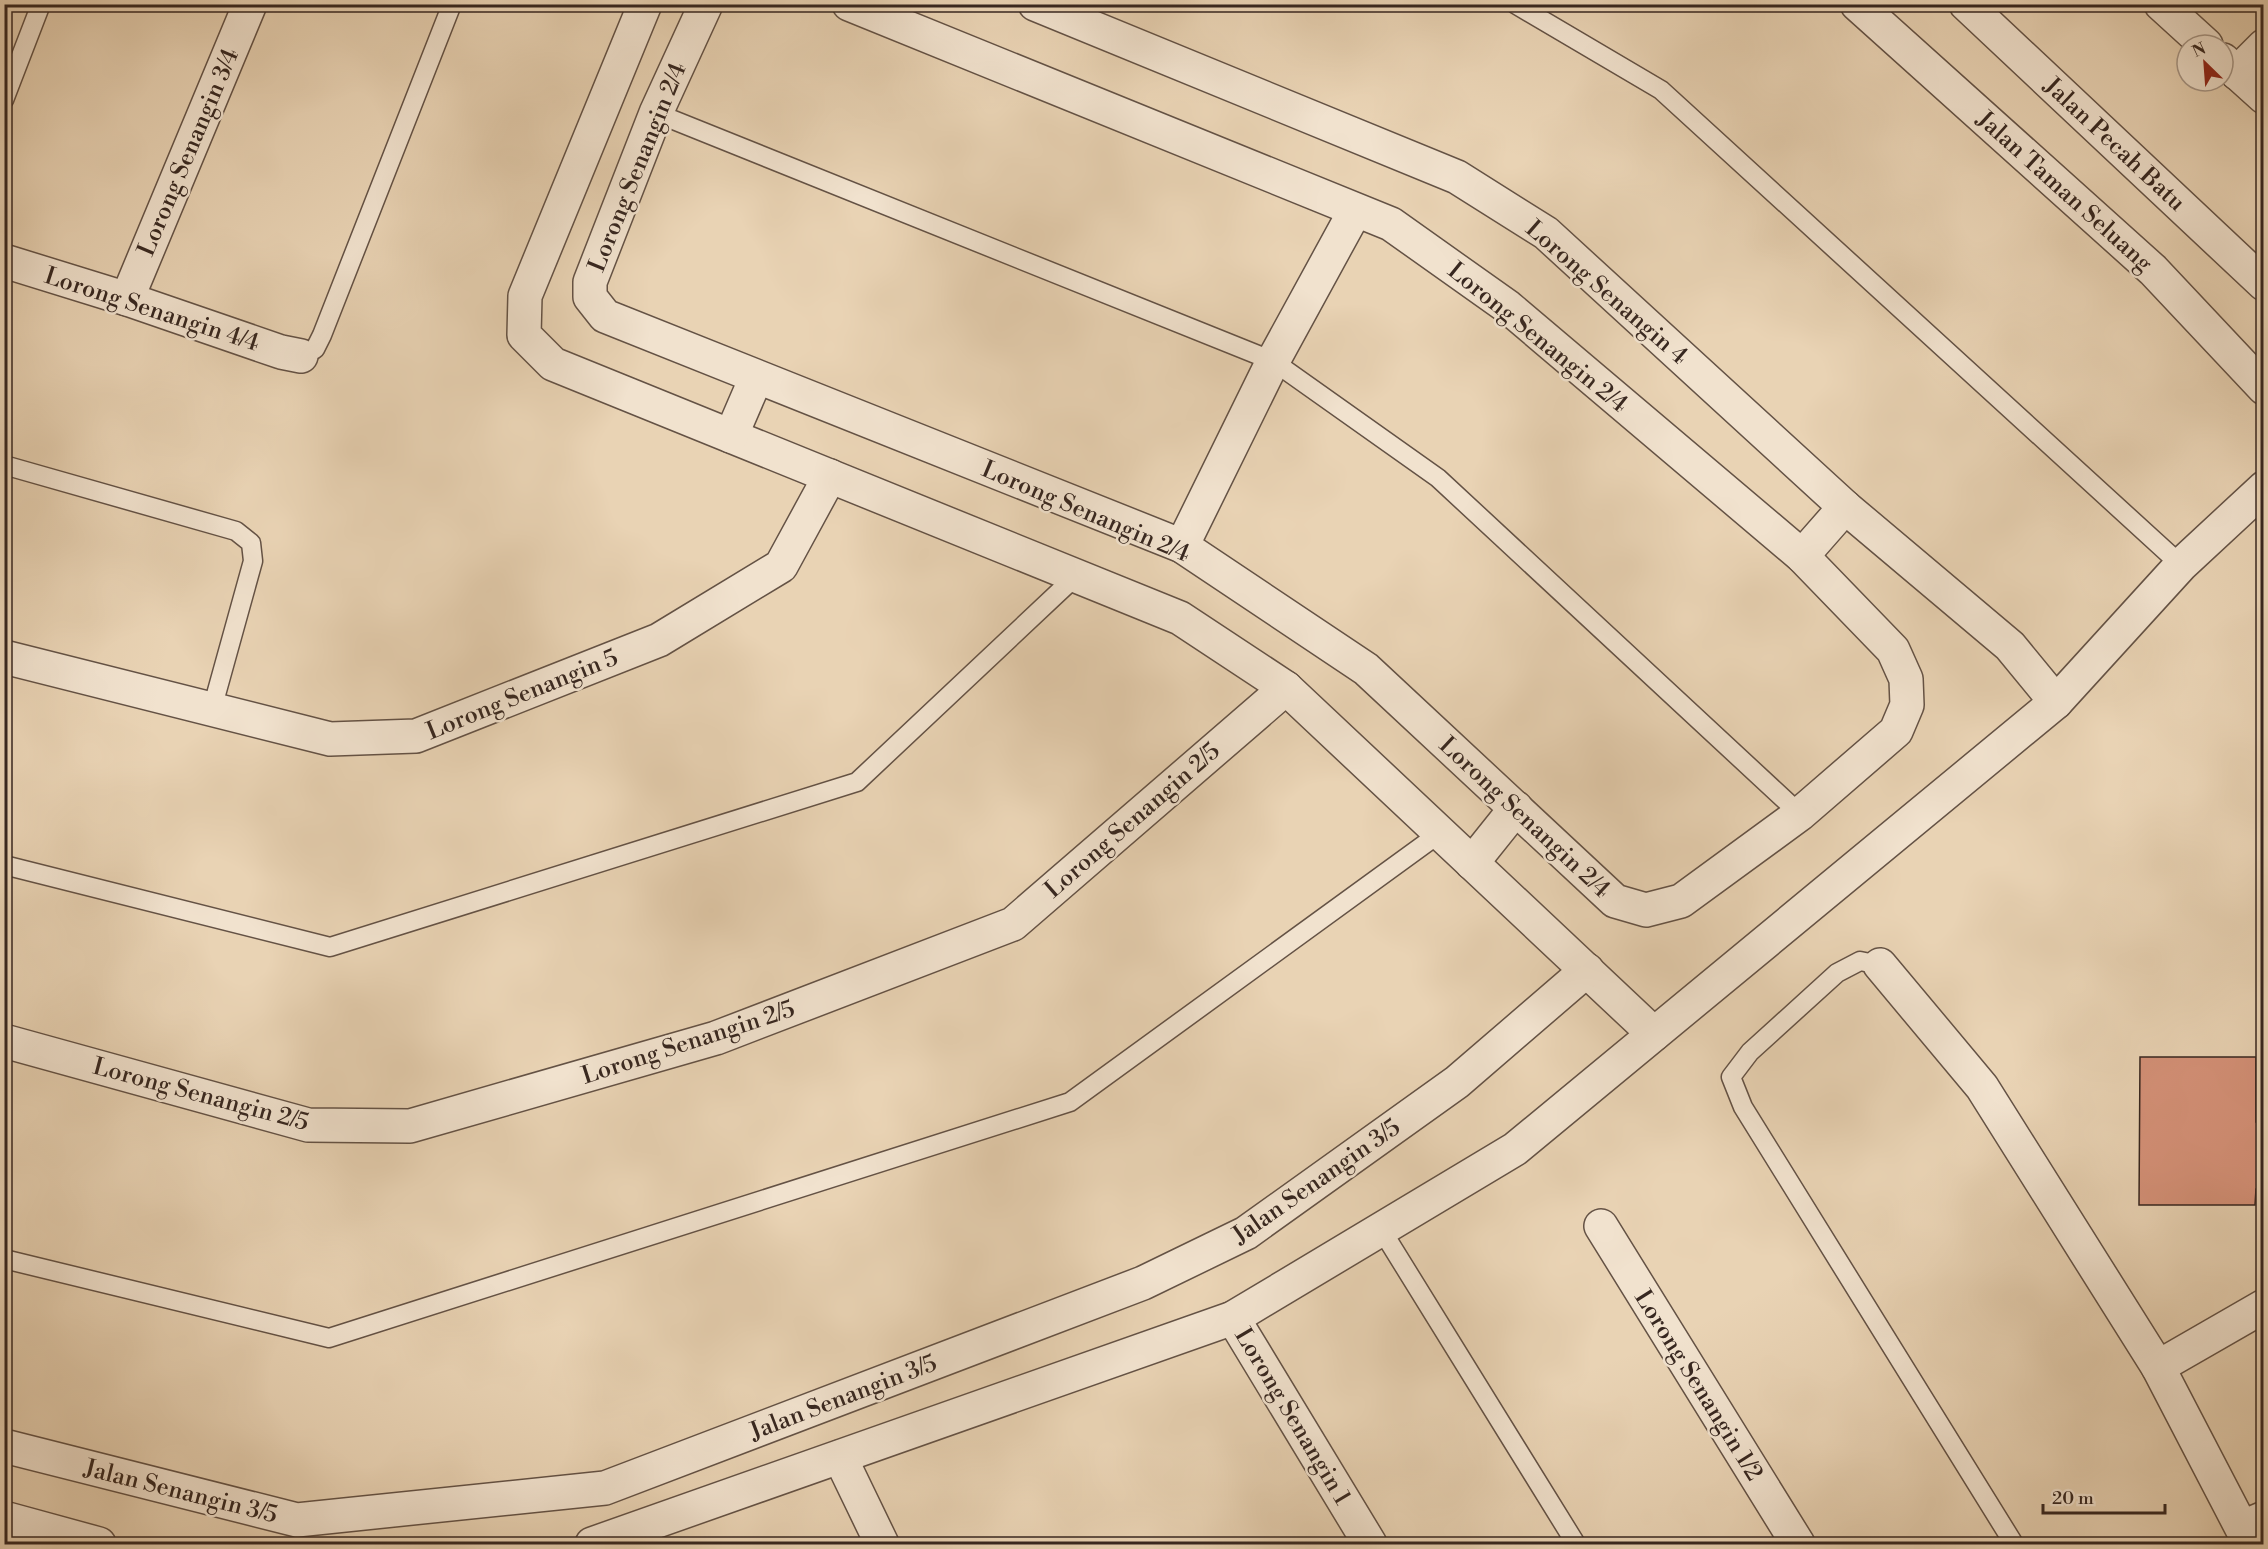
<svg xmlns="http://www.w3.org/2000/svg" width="2268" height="1549" font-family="'Libre Bodoni',serif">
  <rect width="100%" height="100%" fill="#e9d3b4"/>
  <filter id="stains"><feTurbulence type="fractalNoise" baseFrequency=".00333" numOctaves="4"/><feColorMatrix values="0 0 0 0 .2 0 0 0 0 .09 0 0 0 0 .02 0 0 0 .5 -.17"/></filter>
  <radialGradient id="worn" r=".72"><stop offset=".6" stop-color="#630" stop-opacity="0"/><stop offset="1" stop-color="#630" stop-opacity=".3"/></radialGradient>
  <path fill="#d59279" stroke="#372720" stroke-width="1.5" d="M2140,1057h116v65h8v67h-8l-1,16h-116z"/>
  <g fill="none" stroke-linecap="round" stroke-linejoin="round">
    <g stroke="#645245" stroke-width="21">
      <g id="service">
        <path d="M1515,4l146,86 520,475"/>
        <path d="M4,100l37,-96"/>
        <path d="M656,113l617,248 165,117 362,336"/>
        <path d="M301,356l14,-7 7,-14 130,-331"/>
        <path d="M4,465l232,66 15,12 2,18 -41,148"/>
        <path d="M4,865l326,82 527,-165 219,-206"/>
        <path d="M1880,965l-20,-4 -23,12 -87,79 -19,25 12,30 271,437"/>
        <path d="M1381,1229l195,315"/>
        <path d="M4,1259l325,79 741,-236 370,-269"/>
        <path d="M2238,1521l26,-11"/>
      </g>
    </g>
    <g stroke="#645245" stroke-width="36">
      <g id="minor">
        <path d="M645,4l-120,292 -1,39 29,29 627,254 106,70 368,346"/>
        <path d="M706,4l-50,109 -66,169v15l15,19 577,230 184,123 249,232 31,9 35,-9 119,-87 96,-83 11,-26 -1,-26 -13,-29 -91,-94 -294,-249 -117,-83 -542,-220"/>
        <path d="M1035,4l422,173 89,56 299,274 165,139 46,56"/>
        <path d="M1857,4l296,266 111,118"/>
        <path d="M2161,4l45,41"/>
        <path d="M2223,60l41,37"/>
        <path d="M2237,73l27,-27"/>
        <path d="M4,261l123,38 154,53 20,4"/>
        <path d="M127,299l123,-295"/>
        <path d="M731,436l25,-58"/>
        <path d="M1182,546l91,-185 82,-150"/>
        <path d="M1802,556l43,-49"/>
        <path d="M4,657l326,82 86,-3 243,-96 122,-74 49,-90"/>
        <path d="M1472,863l44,-55"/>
        <path d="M1880,965l102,122 176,280 92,177"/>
        <path d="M4,1041l304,84 102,1 306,-88 297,-114 273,-236"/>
        <path d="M1601,1226l197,318"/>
        <path d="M1233,1318l137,226"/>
        <path d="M2158,1367l106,-61"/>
        <path d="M4,1446l293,74 308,-32 538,-205 103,-50 211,-151 130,-112"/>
        <path d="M840,1457l42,87"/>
        <path d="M4,1518l95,26"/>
        <path d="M592,1544l641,-226 282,-169 541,-447 125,-137 83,-77"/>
      </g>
    </g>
    <g stroke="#645245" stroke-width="36">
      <path id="tertiary" d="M1966,4l298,280"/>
    </g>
    <use href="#service" stroke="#f1e2ce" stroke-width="18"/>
    <use href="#minor" stroke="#f1e2ce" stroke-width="33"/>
    <use href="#tertiary" stroke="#f1e2ce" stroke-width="33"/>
  </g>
  <g text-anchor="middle" stroke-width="5" stroke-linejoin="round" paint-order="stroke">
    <g font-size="24" fill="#372720" stroke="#f1e2ce">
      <text transform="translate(2115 144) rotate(43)" y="8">Jalan Pecah Batu</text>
      <text transform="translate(188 152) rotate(-67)" y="8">Lorong Senangin 3/4</text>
      <text transform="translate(637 167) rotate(-68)" y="8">Lorong Senangin 2/4</text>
      <text transform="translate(2065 191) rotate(42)" y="8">Jalan Taman Seluang</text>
      <text transform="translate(1607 292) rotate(41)" y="8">Lorong Senangin 4</text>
      <text transform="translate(152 309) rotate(18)" y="8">Lorong Senangin 4/4</text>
      <text transform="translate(1538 337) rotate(39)" y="8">Lorong Senangin 2/4</text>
      <text transform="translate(1086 511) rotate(23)" y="8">Lorong Senangin 2/4</text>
      <text transform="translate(522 694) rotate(-22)" y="8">Lorong Senangin 5</text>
      <text transform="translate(1525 817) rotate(43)" y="8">Lorong Senangin 2/4</text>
      <text transform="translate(1132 820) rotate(-41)" y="8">Lorong Senangin 2/5</text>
      <text transform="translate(688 1042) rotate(-18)" y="8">Lorong Senangin 2/5</text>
      <text transform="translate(201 1094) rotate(15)" y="8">Lorong Senangin 2/5</text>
      <text transform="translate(1316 1181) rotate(-35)" y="8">Jalan Senangin 3/5</text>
      <text transform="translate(1699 1385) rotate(58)" y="8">Lorong Senangin 1/2</text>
      <text transform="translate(843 1397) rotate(-21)" y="8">Jalan Senangin 3/5</text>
      <text transform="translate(1293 1416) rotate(59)" y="8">Lorong Senangin 1</text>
      <text transform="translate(181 1491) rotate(14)" y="8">Jalan Senangin 3/5</text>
    </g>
  </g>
  <rect width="2268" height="1549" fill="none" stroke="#e9d3b4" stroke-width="24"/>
  <rect x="6" y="6" width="2256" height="1537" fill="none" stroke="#372720" stroke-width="3"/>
  <rect x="12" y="12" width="2244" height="1525" fill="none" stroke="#372720" stroke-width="1.5"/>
  <g transform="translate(2205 63) rotate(335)"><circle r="28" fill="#f1e2ce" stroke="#a79788" stroke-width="1.5"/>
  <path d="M0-4.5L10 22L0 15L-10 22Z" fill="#8f2418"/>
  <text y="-9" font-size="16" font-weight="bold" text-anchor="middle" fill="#372720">N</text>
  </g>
  <path d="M2043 1504v9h122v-9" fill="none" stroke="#372720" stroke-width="3"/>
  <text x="2052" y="1504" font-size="18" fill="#372720" stroke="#f1e2ce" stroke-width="4.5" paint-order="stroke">20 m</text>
  <rect width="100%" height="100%" filter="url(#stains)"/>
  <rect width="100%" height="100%" fill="url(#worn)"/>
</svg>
